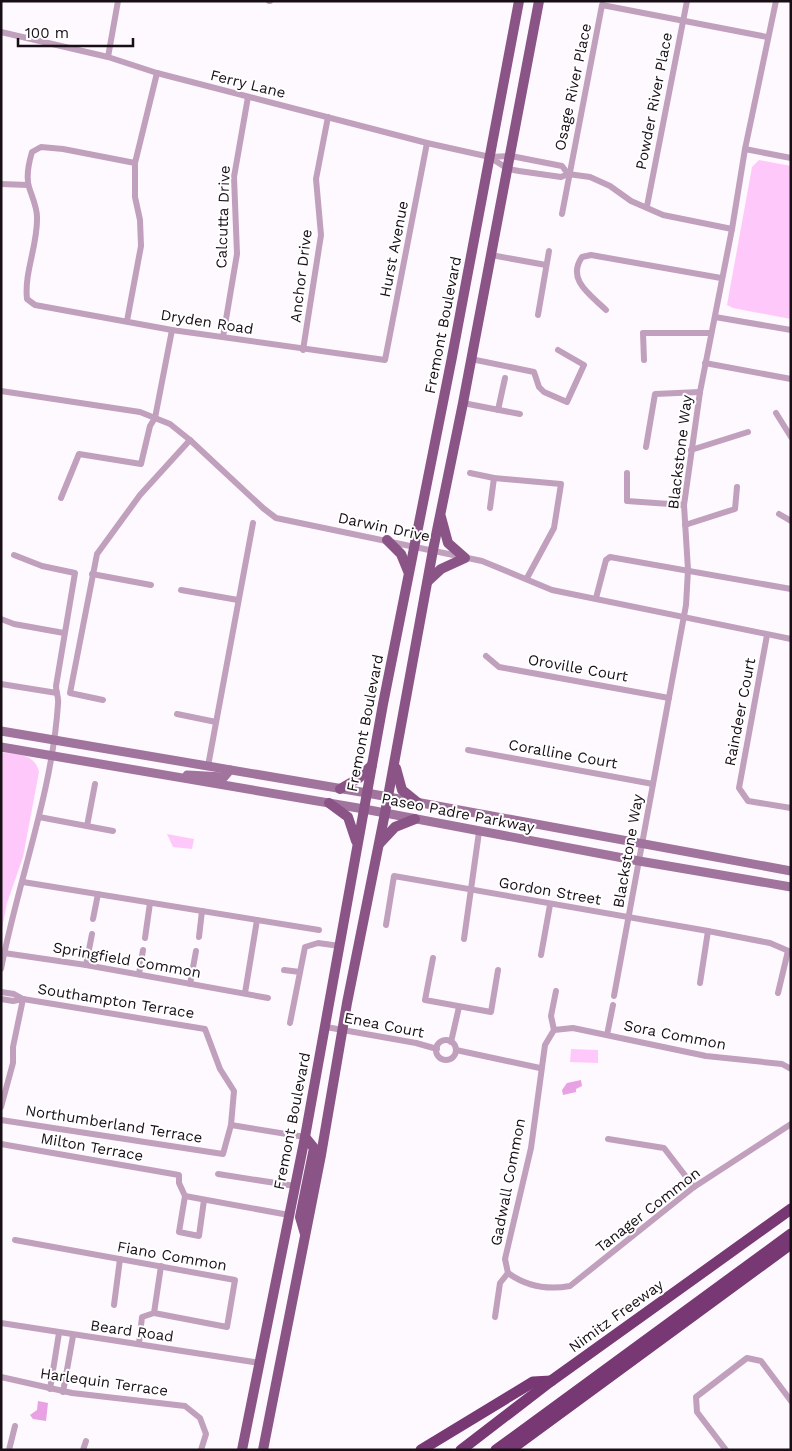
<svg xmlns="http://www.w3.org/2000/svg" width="792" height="1451" font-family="'Work Sans',sans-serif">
  <rect width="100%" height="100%" fill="#fef9fe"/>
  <g fill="#fec9fa">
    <path d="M759,160l32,6v153l-58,-11 -6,-3 25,-138z"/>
    <path d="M1,752c16,3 34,1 38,20l-16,85 -16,46 -6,30z"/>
    <path d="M167,834l27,5 -2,10 -19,-2z"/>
    <path d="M571,1049l27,1v13l-28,-1z"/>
  </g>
  <g fill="#e8a1e3">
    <path d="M581,1080l1,6 -6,3v3l-13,3 -1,-5 5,-7z"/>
    <path d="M38,1401l10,2 -2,18 -13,-2 -3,-4 7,-5z"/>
  </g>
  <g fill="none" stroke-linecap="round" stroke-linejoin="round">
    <g stroke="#c0a0bd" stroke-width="6">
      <path d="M269,1h1"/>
      <path d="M1,32l107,25 49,16 270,70 63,14 21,-1 51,10 6,8"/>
      <path d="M108,57l10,-56"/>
      <path d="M745,149l46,9"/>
      <path d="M491,158l17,11 11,2 42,6 7,-3 22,3 20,9 21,15 32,14 69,14"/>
      <path d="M135,163l-72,-14 -22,-2 -9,5c-3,10 -6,25 -3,35 3,10 8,20 8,30 1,28 -13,55 -10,82l8,6 137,25 213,30 42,-217"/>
      <path d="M1,184l27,1"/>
      <path d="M647,206l40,-205"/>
      <path d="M562,214l40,-209 165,32"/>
      <path d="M491,255l55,10"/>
      <path d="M606,310c-15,-15 -40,-30 -24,-53l9,-2 130,23"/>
      <path d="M538,315l11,-64"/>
      <path d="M715,317l76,13"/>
      <path d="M127,321l14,-75 -1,-26 -5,-23v-34l22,-90"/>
      <path d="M223,337l14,-83 -3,-77 14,-80"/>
      <path d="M303,350l18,-115 -5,-56 12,-62"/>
      <path d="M471,359l63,13 5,15 5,5 23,10 17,-37 -26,-15"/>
      <path d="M644,360l-1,-27h68"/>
      <path d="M705,363l86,16"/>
      <path d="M1,391l139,21 30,12 20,16 73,68 13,10 206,43 70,29 239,49"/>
      <path d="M463,403l57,11"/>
      <path d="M498,410l7,-32"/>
      <path d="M776,413l15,24"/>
      <path d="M646,447l9,-53 45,-2"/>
      <path d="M691,450l57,-18"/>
      <path d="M470,473l24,5 67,6 -7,44 -27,50"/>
      <path d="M627,473v28l57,4"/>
      <path d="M61,498l18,-44 62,10 9,-38 5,-8 17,-88"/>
      <path d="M490,508l4,-30"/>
      <path d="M779,514l12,7"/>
      <path d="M685,525l50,-16 2,-22"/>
      <path d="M92,574l59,11"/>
      <path d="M181,590l57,10"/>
      <path d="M596,598l10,-38 4,-3 181,32"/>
      <path d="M1,619l13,5 50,9"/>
      <path d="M767,635l-28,153 9,13 43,7"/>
      <path d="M486,656l13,11 170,31"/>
      <path d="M1,684l56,9"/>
      <path d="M103,700l-33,-7 27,-139 43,-59 50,-55"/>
      <path d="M177,714l39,8"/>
      <path d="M468,750l185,34"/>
      <path d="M208,766l45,-243"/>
      <path d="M39,817l74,14"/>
      <path d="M87,826l8,-42"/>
      <path d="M23,882l296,48"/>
      <path d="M93,919l5,-25"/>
      <path d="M386,925l8,-49 314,55 62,12 21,9"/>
      <path d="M199,937l3,-26"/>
      <path d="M145,938l5,-35"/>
      <path d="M464,939l15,-107"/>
      <path d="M4,953l82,12 182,33"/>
      <path d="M541,955l9,-50"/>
      <path d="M433,958l-8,42 66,12 7,-42"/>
      <path d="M86,965l6,-31"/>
      <path d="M1,969c17,-88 51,-175 57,-265 1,-6 -2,-12 -2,-18l19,-113 -33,-7 -28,-11"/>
      <path d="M284,970l16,2"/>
      <path d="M139,974l4,-24"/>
      <path d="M700,983l8,-52"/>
      <path d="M190,984l6,-33"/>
      <path d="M1,992l13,2 9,5 182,30 15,40 14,22 -3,34 -8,29 -222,-34"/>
      <path d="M245,993l12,-73"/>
      <path d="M778,993l10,-42"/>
      <path d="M614,996l72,-391 2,-35 -4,-65 16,-113 32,-163 13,-80 31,-148"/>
      <path d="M1,999l12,2 10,-2"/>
      <path d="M290,1023l15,-76 13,-4 22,3"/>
      <path d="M326,1027l90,16 21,6"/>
      <path d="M554,1030l-9,15 -14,103 -26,111 3,14c18,13 40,17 62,13l124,-99 97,-63"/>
      <path d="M554,1030l19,-2 133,28 76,8 9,5"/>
      <path d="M554,1030l-3,-14 5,-25"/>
      <path d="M607,1035l6,-30"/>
      <circle cx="446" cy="1050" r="10"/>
      <path d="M451,1042l8,-35"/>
      <path d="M456,1050l84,18"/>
      <path d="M1,1107l12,-44v-16l10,-48"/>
      <path d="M231,1125l74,12"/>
      <path d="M608,1139l56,9 30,39"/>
      <path d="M1,1144l178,31v8l6,13 -6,36 20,4 5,-36"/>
      <path d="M218,1174l77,12"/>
      <path d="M185,1196l104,19"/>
      <path d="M15,1240l220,40 -8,47 -73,-14"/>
      <path d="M114,1305l6,-46"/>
      <path d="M495,1317l5,-34 8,-10"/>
      <path d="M1,1323l259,40"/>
      <path d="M139,1343l3,-26 12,-4 7,-47"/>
      <path d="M1,1377l71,16 113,13 15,12 6,16 -5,16"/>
      <path d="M50,1389l9,-56"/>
      <path d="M63,1392l10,-56"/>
      <path d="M9,1450l6,-24"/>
      <path d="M83,1450l3,-9"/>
      <path d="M726,1450l-29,-38 -1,-15 51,-39 14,3 30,40"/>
    </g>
    <g stroke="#a1749e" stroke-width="9">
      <path d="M1,731l366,62 424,78"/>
      <path d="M1,747l363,62 275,52 152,26"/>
      <path d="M187,775l37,2 6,-7"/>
    </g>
    <g stroke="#8b5487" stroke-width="10">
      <path d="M387,540l14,14 7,17"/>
      <path d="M428,581l13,-12 24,-11 -17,-15 -7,-26"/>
      <path d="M396,768l6,22 16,13"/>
      <path d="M340,789l19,-11 13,-13"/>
      <path d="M329,803l19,14 8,24"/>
      <path d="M380,843l15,-16 20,-8"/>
      <path d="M305,1234l-5,-17 14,-69 -9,-11"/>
      <path d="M242,1450l63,-313 78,-433 69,-347 67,-356"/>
      <path d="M263,1450l58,-295 26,-152 38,-190 48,-263 30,-147 76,-402"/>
    </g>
    <g stroke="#773874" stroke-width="11">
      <path d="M421,1450l112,-68 18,-1"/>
      <path d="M461,1450l90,-69 240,-172"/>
      <path d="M496,1450l295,-216"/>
      <path d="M510,1450l281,-206"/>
    </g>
  </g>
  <g text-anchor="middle" stroke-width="4" stroke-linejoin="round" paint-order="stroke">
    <g font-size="15" fill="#170e16" stroke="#fff">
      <text transform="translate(248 84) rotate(14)" y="5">Ferry Lane</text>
      <text transform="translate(573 87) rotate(-78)" y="5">Osage River Place</text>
      <text transform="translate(654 101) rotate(-79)" y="5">Powder River Place</text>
      <text transform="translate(223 217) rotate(-88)" y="5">Calcutta Drive</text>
      <text transform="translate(394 249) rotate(-79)" y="5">Hurst Avenue</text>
      <text transform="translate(301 276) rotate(-83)" y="5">Anchor Drive</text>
      <text transform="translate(207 322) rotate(9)" y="5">Dryden Road</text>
      <text transform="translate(443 325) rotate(-79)" y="5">Fremont Boulevard</text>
      <text transform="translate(680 452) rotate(-83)" y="5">Blackstone Way</text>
      <text transform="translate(384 527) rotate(12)" y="5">Darwin Drive</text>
      <text transform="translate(578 668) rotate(10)" y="5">Oroville Court</text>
      <text transform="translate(740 712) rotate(-79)" y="5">Raindeer Court</text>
      <text transform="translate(365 723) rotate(-79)" y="5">Fremont Boulevard</text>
      <text transform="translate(563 754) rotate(10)" y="5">Coralline Court</text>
      <text transform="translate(458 813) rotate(11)" y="5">Paseo Padre Parkway</text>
      <text transform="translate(628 851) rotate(-80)" y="5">Blackstone Way</text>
      <text transform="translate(550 891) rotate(10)" y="5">Gordon Street</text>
      <text transform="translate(127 960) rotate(10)" y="5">Springfield Common</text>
      <text transform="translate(116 1001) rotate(9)" y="5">Southampton Terrace</text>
      <text transform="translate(384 1025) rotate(11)" y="5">Enea Court</text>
      <text transform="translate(675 1035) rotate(11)" y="5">Sora Common</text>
      <text transform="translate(292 1121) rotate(-79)" y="5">Fremont Boulevard</text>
      <text transform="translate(114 1124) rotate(9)" y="5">Northumberland Terrace</text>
      <text transform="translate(92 1147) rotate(10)" y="5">Milton Terrace</text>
      <text transform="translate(508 1182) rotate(-79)" y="5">Gadwall Common</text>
      <text transform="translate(648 1210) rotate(-38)" y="5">Tanager Common</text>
      <text transform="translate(172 1256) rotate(10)" y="5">Fiano Common</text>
      <text transform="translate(616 1316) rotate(-36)" y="5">Nimitz Freeway</text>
      <text transform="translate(132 1331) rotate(8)" y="5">Beard Road</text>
      <text transform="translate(104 1382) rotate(8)" y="5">Harlequin Terrace</text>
    </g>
  </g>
  <rect width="792" height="1451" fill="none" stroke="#170e16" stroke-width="5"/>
  <path d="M18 38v8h115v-8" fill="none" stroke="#170e16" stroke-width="2.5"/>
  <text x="25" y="38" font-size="15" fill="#170e16" stroke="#ffffff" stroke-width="4" paint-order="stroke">100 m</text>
</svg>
